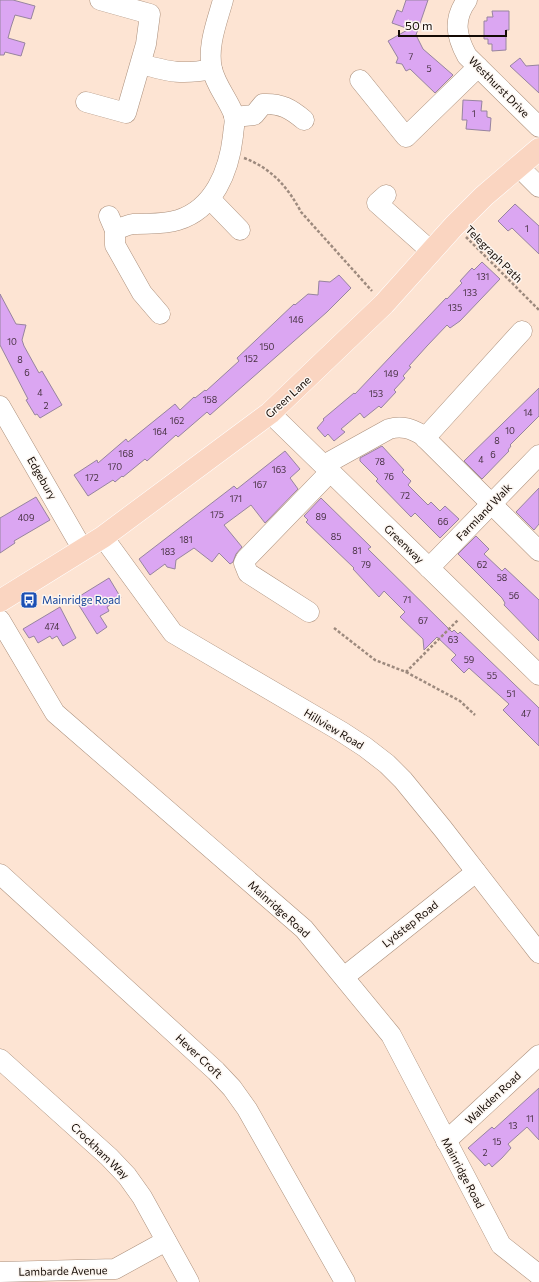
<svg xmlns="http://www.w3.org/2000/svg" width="539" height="1282" font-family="Commissioner,sans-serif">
  <rect width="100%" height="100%" fill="#fde4d3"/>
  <g fill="#dba6f2" stroke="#97849f">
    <path d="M0,0h13l22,6 -4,13 -16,-4 -4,12 -3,11 17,5 -4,13 -16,-4 -1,3h-4z"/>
    <path d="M406,0h22l-12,35 7,14 30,26 -18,18 -25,-24 -4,2 -4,-7 -6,-1 2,-5 -10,-17 21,-12 -17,-6 5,-13 5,2z"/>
    <path d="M492,11h17v19h-3v20l-14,1v-7h-4v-5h-4v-18h3v-4h6z"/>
    <path d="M520,58l6,8 13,-1v28l-29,-27z"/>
    <path d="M463,100l19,1 -1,10h6v6l4,1 -1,13 -24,-2 1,-9h-5z"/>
    <path d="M515,204l24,22v28l-27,-26 -4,3 -10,-10z"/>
    <path d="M482,262l18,17 -40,42 -10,7 -3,-3 -20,21 -18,20 2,1 -8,9 2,2 -11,12 2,2 -15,16 -2,-2 -15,12 -4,-5 -19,16 4,3 -11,9 -6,-7 -3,3 -8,-9 7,-8 -1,-1 31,-26 1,1 91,-96 1,1 15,-16 -2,-2 12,-13 2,2z"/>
    <path d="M339,275l12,13 -24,24 -117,103 -3,-3 -29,25 -2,-2 -29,26 -2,-2 -22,18 -1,-1 -7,6 -2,-2 -25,16 -14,-21 23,-15 1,3 28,-24 2,3 47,-38 5,6 14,-13 1,1 10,-8 1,1 33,-30 -2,-3 57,-54 1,1 13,-11 10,1 1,-14 11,1z"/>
    <path d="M0,294l16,30 10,1 -4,15 2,6 15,27 3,-2 20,34 -22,13 -3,-4 -2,1 -9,-15 2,-1 -28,-54z"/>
    <path d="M539,388v28l-29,29 1,1 -3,4 1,1 -27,28 -18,-18z"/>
    <path d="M382,446l22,24 -2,2 9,9 -3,4 20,20 3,-3 9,9 5,-5 14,13 -19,19 -25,-25 -4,4 -35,-36 2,-2 -18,-18v-3z"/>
    <path d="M285,451l15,18 -10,9 8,11 -33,34 -14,-18 -27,20 18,22 -6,7 -3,8 -3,2 -11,-11 -7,9 -18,-14 -18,12 -1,9 -8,-2 -2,-3 -15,11 -11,-16 95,-73 3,3z"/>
    <path d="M539,488v36l-5,6 -18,-18z"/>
    <path d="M36,497l14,23 -36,21 1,2 -15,10v-35z"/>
    <path d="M321,498l50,49 -3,2 84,83 2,-2 4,4 2,-2 79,76v38l-36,-36 6,-6 -40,-36 -5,5 -13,-13 5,-5 -19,-18 -13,13 -1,-11 -23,-22 5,-5 -21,-21 -5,6 -26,-28 1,-1 -48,-46 2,-2 -4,-4z"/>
    <path d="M476,536l13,13 -5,5 18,17 3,-3 34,32v41l-35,-36 1,-2 -3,-5 -44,-44z"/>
    <path d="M109,578l12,20 -14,9 2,4 -9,5 7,11 -10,7 -22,-35z"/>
    <path d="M60,607l16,31 -13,8 -6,-10 -5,3 -2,-3 -12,7 -4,-7 -5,2 -6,-9z"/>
    <path d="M539,1088v52l-12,-13 -19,17 3,4 -9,10 -10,9 -3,-4 -4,3 -17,-18 24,-21 2,2z"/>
  </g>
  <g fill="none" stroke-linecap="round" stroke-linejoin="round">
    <g stroke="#ac907c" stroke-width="21">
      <g id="minor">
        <path d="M467,0c-14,19 -11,36 0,56l72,71"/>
        <path d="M141,64c29,8 41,11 71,5"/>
        <path d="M360,80l46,57 72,-70"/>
        <path d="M86,102l40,11 20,-69 4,-30 -50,-14"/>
        <path d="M234,117l20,-2 9,-11c18,-1 28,5 41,16"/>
        <path d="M518,166l21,21"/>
        <path d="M386,195l-9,8 54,48"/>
        <path d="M210,199l30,31"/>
        <path d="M109,216l6,14v15l27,48 18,21"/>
        <path d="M115,230c6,-2 12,-5 18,-6 15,-1 30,1 45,-4 36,-11 51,-49 55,-84 0,-6 3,-15 1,-21 -6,-16 -18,-29 -22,-46 -5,-23 5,-47 11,-69"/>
        <path d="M0,406l83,144"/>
        <path d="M270,413l269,262"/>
        <path d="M425,438l97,-107"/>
        <path d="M324,465l65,-36c13,-4 23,0 33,6l117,116"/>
        <path d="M103,537l70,96 169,99 23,15 22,17 16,16 40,49 96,124"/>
        <path d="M429,568l110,-113"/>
        <path d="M309,612l-61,-39 -4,-10 2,-4 84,-87"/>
        <path d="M0,620l55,93 249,216 87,106 110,210 38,30"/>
        <path d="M0,874l216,197 16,17 15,21 98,173"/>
        <path d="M344,977l132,-105"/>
        <path d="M0,1059l109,98 18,19 15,21 47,85"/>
        <path d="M446,1141l93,-86"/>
        <path d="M0,1272l115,-3 51,-28"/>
      </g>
    </g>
    <g stroke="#fff" stroke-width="23">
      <path id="major" d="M0,601l103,-64 167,-124 114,-109 70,-78 30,-30 55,-47"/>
    </g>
    <g stroke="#9d8a7e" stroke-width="2.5" stroke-dasharray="3 2" stroke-linecap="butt">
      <path d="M244,158c27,10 44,29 57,54l71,79"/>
      <path d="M466,237l73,73"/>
      <path d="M334,628l41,32 31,12 52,-52"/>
      <path d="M406,672l54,29 15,14"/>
    </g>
    <use href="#minor" stroke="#fff" stroke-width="20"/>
    <use href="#major" stroke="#fad5c1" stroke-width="22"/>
  </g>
  <defs>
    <g id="bus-square" transform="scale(0.9)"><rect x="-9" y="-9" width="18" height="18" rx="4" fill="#1a4fb4" stroke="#fcf6f1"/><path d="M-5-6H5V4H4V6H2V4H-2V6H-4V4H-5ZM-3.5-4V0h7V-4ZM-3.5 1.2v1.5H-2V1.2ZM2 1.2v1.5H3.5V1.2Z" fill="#fff"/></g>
  </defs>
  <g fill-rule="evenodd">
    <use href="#bus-square" x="29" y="600"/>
  </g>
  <g text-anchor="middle" stroke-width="3" stroke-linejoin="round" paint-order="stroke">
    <g font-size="9" fill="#463140">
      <text x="411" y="60">7</text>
      <text x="429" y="72">5</text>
      <text x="474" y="117">1</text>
      <text x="527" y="232">1</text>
      <text x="483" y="280">131</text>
      <text x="470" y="296">133</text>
      <text x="455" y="311">135</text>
      <text x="296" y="323">146</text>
      <text x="12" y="345">10</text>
      <text x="267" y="350">150</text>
      <text x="251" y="362">152</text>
      <text x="20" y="363">8</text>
      <text x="27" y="376">6</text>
      <text x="391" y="377">149</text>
      <text x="40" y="396">4</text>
      <text x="376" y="397">153</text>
      <text x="210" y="403">158</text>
      <text x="46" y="409">2</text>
      <text x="528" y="416">14</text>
      <text x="177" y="424">162</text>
      <text x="510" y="434">10</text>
      <text x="160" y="435">164</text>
      <text x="497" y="444">8</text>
      <text x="126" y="457">168</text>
      <text x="493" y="458">6</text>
      <text x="481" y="463">4</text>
      <text x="380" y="465">78</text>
      <text x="115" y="470">170</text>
      <text x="279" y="473">163</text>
      <text x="389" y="480">76</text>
      <text x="92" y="481">172</text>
      <text x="260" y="488">167</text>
      <text x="405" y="499">72</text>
      <text x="236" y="502">171</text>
      <text x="217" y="518">175</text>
      <text x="321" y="520">89</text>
      <text x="26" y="521">409</text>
      <text x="443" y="525">66</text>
      <text x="336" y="540">85</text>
      <text x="186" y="543">181</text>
      <text x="357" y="554">81</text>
      <text x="168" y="555">183</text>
      <text x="366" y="568">79</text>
      <text x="482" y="568">62</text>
      <text x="502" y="581">58</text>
      <text x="514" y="599">56</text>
      <text x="407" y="603">71</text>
      <text x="423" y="624">67</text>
      <text x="52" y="630">474</text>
      <text x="453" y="643">63</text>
      <text x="469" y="663">59</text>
      <text x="492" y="679">55</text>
      <text x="511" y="697">51</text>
      <text x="526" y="717">47</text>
      <text x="530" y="1122">11</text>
      <text x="513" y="1129">13</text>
      <text x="497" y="1145">15</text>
      <text x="485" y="1156">2</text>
    </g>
    <g font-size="11" fill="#140a04" stroke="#fcf6f1">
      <text transform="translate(499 87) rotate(45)" y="4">Westhurst Drive</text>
      <text transform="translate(494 254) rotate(45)" y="4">Telegraph Path</text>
      <text transform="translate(288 397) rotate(-42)" y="4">Green Lane</text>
      <text transform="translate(42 478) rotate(60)" y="4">Edgebury</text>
      <text transform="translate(484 512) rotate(-46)" y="4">Farmland Walk</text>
      <text transform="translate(404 544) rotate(44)" y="4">Greenway</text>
      <text transform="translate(334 729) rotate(31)" y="4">Hillview Road</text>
      <text transform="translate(279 909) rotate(42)" y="4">Mainridge Road</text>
      <text transform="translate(410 924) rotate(-38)" y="4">Lydstep Road</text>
      <text transform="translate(199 1056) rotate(43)" y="4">Hever Croft</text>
      <text transform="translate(493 1098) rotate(-43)" y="4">Walkden Road</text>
      <text transform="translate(100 1151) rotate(44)" y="4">Crockham Way</text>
      <text transform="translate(463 1173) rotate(62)" y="4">Mainridge Road</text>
      <text transform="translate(63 1271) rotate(-1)" y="4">Lambarde Avenue</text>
    </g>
    <g font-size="11" fill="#164399" stroke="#fcf6f1" text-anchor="start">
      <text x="42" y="604">Mainridge Road</text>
    </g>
  </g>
  <path d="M399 30v6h107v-6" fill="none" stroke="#140a04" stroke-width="2"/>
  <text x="405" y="30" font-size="12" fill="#140a04" stroke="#fcf6f1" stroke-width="3" paint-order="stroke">50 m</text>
</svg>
